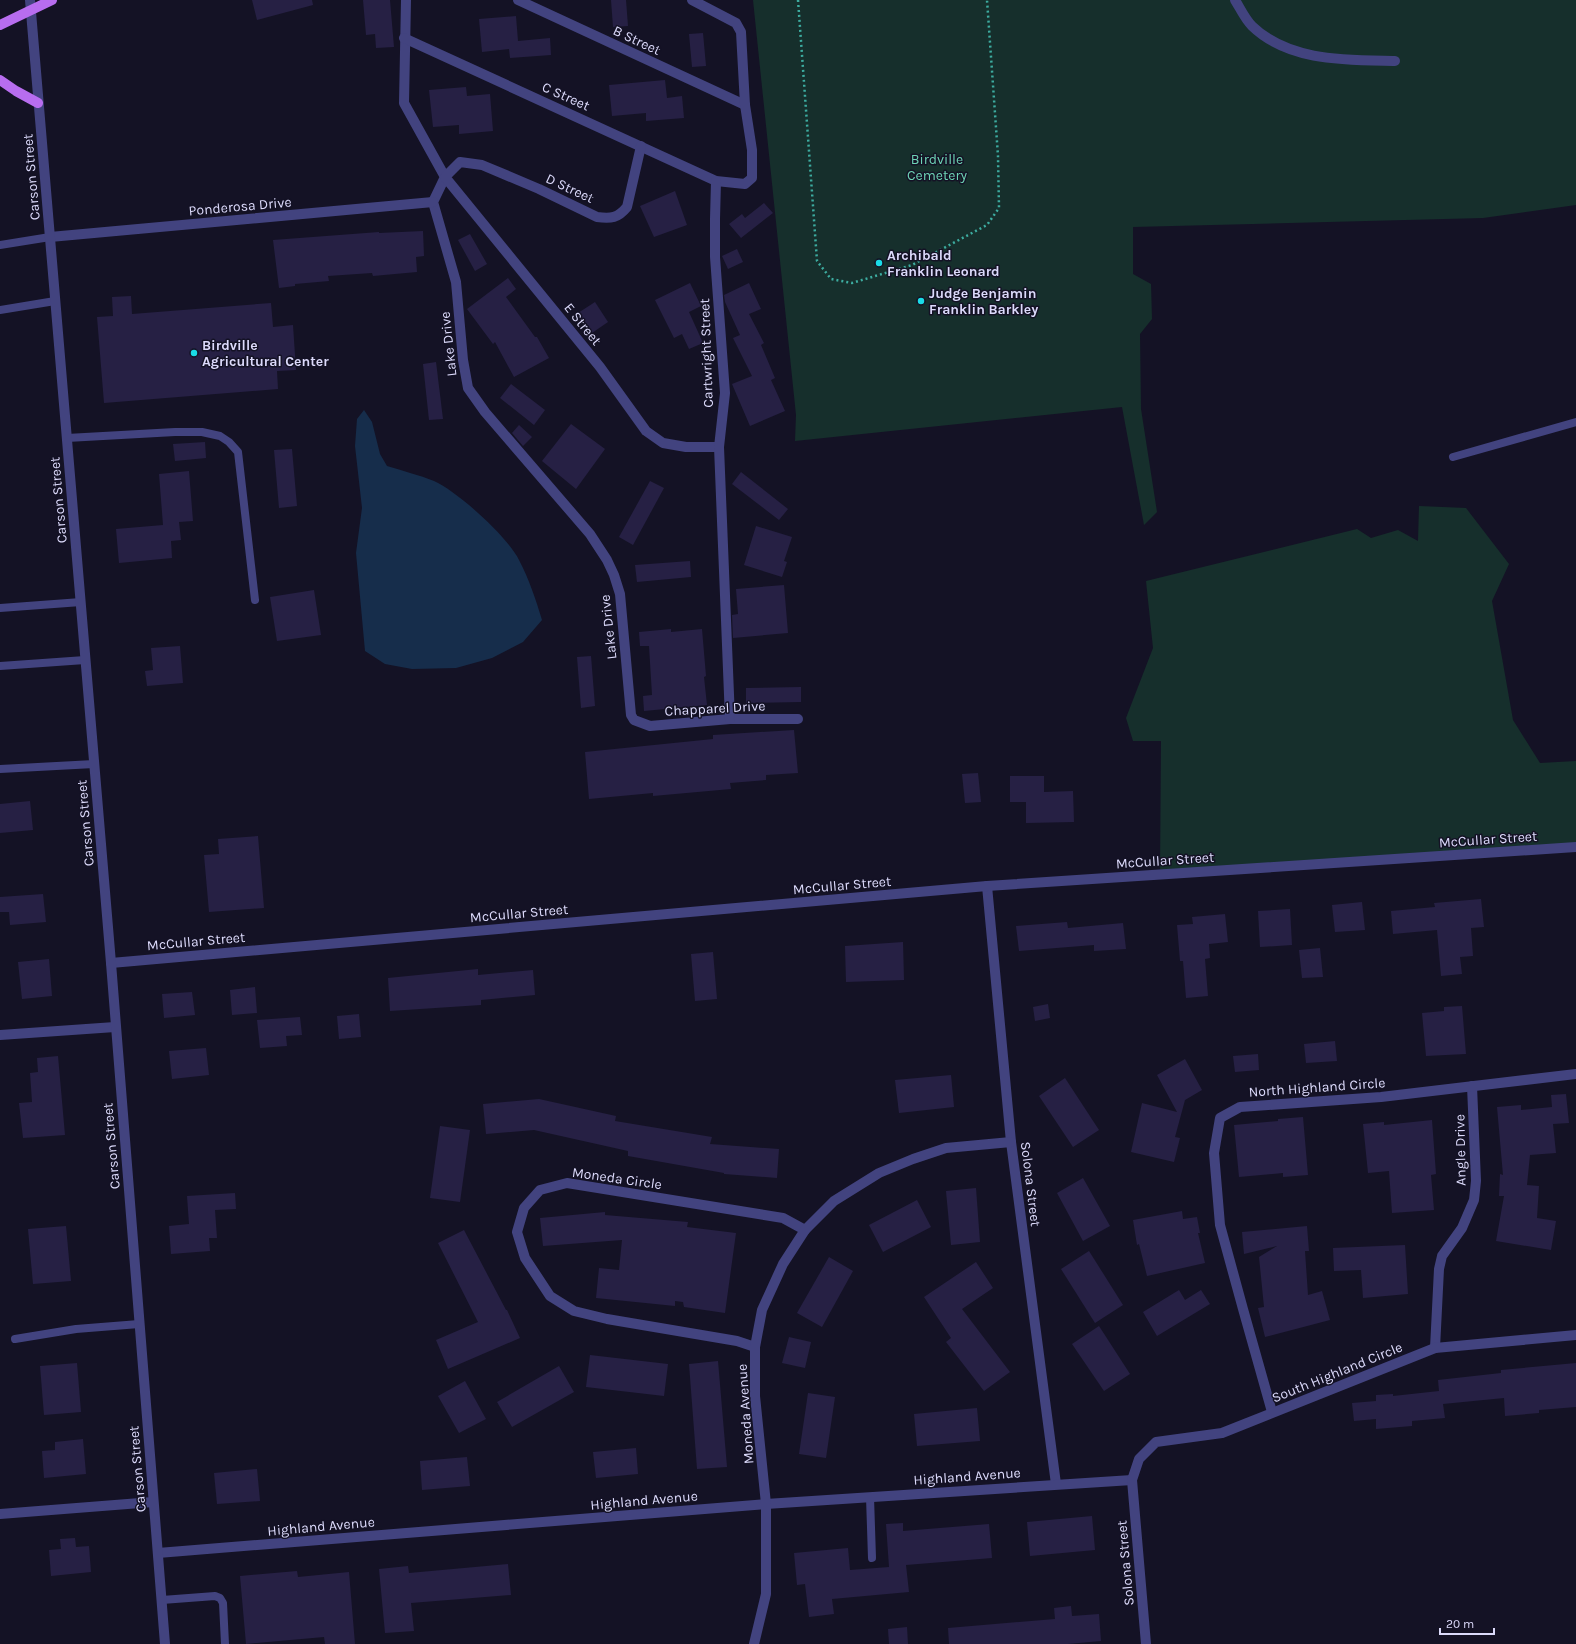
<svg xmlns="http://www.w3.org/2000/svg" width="1576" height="1644" font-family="Karla,sans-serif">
  <rect width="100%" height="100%" fill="#141225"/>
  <g fill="#162f2c">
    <path d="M753,0h823v205l-93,13 -350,9v47l18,10 1,35 -12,15 1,75 16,103 -13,13 -22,-118 -327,34 1,-26z"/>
    <path d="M1419,506l47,2 43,56 -17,37 21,119 27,43 36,-2v86l-416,28 1,-134h-28l-7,-23 27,-70 -7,-67 211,-52 14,9 27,-8 20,11z"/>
  </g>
  <path fill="#162d4b" d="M364,410l8,12 8,32 7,12c16,5 32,9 47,15 23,10 74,56 85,79 10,19 17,40 23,60l-19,22 -31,16 -36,10 -44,1 -27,-5 -20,-13 -9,-98 6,-45 -7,-62 2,-27z"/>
  <g fill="#262044">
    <path d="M252,0h60l1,5 -56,15z"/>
    <path d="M363,0h27l4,47 -18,1 -1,-14 -9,1z"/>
    <path d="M611,0h15l2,26 -15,1z"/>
    <path d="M516,16l2,25 32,-3 1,17 -41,3 -1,-9 -27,3 -3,-33z"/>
    <path d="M703,33l3,33 -14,1 -3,-33z"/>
    <path d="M665,80l2,18 15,-2 2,22 -38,3v-8l-34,3 -3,-31z"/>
    <path d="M466,87l1,9 23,-2 3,37 -34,3v-9l-26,2 -4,-37z"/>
    <path d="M675,191l12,34 -33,12 -14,-31z"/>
    <path d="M764,203l9,10 -32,25 -12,-14 13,-10 3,4z"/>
    <path d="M423,231l1,25 -8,1 1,15 -44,4 -1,-3 -44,3 1,5 -34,3v2l-16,2 -6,-48 106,-8v1z"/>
    <path d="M470,234l17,30 -12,7 -17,-31z"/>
    <path d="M737,249l6,13 -15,7 -6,-13z"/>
    <path d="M508,278l8,11 -10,8 29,40h2l12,21 -35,19 -19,-35 -2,2 -26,-35z"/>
    <path d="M690,283l11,23 -12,6 14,31 -14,6 -7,-15 -8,4 -19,-38z"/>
    <path d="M749,283l12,26 -12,5 15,29 -3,2 14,33 -4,2 14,31 -35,15 -18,-42 20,-8 -19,-38 7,-3 -15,-33 -1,-7z"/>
    <path d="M131,296l1,18 139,-11 2,24 20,-2 3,45 -19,1 1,18 -174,14 -7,-86 16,-1 -1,-19z"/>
    <path d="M595,302l13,20 -16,11 -14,-20z"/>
    <path d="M436,362l7,57 -14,1 -6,-56z"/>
    <path d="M511,384l34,26 -11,15 -34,-27z"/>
    <path d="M571,424l34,25 -29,40 -34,-28z"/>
    <path d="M519,425l13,12 -9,9 -11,-13z"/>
    <path d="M205,442l1,16 -31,3 -2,-17z"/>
    <path d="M292,449l5,57 -18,2 -5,-58z"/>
    <path d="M189,471l4,50 -14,1 2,18 -10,1 1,17 -53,5 -3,-34 47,-4 -4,-51z"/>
    <path d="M741,472l47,37 -9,11 -47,-36z"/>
    <path d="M650,481l14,7 -31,57 -14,-8z"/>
    <path d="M756,526l36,11 -8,24 3,1 -5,15 -38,-12z"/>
    <path d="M690,561l1,16 -54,5 -2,-17z"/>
    <path d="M784,585l4,48 -55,5 -1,-23 6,-1 -2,-25z"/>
    <path d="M314,590l7,45 -44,6 -7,-44z"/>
    <path d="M671,629v3l31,-3 4,47 -2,1 3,28 -63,6 -1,-15 9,-1 -3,-49h-9l-1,-14z"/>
    <path d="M180,646l3,37 -36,3 -2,-15 8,-1 -2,-22z"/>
    <path d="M591,656l4,50 -14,2 -4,-51z"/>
    <path d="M801,687v15l-55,1v-15z"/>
    <path d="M794,730l4,43 -32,2v5l-36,3 1,6 -78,7v-3l-64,6 -4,-47 128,-13v-4z"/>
    <path d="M978,773l3,29 -16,1 -3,-29z"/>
    <path d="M1010,776h34v16l29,-1 1,31 -48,1v-21h-16z"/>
    <path d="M30,801l3,29 -33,3v-29z"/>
    <path d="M258,836l6,72 -55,4 -5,-57 15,-1 -1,-15z"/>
    <path d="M43,894l3,28 -36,3 -1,-13h-9v-15z"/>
    <path d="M1481,899l3,28 -13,1 2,28 -13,1 2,17 -21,2 -4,-46 -44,4 -2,-23 44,-4 -1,-4z"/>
    <path d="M1362,902l3,28 -30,2 -3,-27z"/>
    <path d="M1290,909l2,36 -32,2 -2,-36z"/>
    <path d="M1225,914l3,28 -19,2 1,14 -5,1 3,37 -22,2 -3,-37h-3l-3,-36 16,-1 -1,-7z"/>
    <path d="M1067,922l1,6 55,-5 3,26 -32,2v-6l-75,6 -3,-25z"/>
    <path d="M903,942l1,38 -58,2 -1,-36z"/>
    <path d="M1320,948l3,29 -21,1 -3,-28z"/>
    <path d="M713,952l4,47 -22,2 -4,-47z"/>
    <path d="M49,959l3,37 -30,3 -4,-37z"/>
    <path d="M478,969v6l55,-5 2,25 -54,5v5l-91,6 -2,-33z"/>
    <path d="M255,987l2,26 -25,2 -2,-25z"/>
    <path d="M192,992l3,23 -31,3 -2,-24z"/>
    <path d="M1048,1004l2,14 -15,3 -2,-14z"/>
    <path d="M1462,1006l4,48 -40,2 -4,-43 22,-2v-4z"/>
    <path d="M359,1014l2,23 -22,2 -2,-23z"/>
    <path d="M300,1017l2,18 -16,1 1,10 -27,2 -3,-28z"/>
    <path d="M1335,1041l2,20 -31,2 -2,-19z"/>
    <path d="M206,1048l3,27 -37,4 -3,-28z"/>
    <path d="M1258,1054l1,16 -24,2 -2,-16z"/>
    <path d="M58,1056l7,79 -42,3 -4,-35 13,-1 -2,-29 8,-1 -1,-14z"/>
    <path d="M1185,1059l17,31 -17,10 -10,37 5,1 -6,24 -43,-10 11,-49 35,9 -20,-37z"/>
    <path d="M951,1075l3,32 -55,6 -4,-33z"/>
    <path d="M1065,1078l34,52 -26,17 -34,-51z"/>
    <path d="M1566,1094l3,29 -16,1 3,29 -26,2 -3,30 12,1 -2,32 19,3 -5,29 -55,-9 8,-45h-5l1,-22 3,1 -6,-68 24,-2v5l31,-3 -1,-12z"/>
    <path d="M539,1099l77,17 -1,5 97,16 -2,7 69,5 -2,29 -53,-4v-1l-96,-17v-5l-94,-21 -48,4 -3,-30z"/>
    <path d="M1303,1117l5,58 -25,2v-4l-44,4 -5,-52 44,-4v-2z"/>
    <path d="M1432,1120l4,54 -5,1 3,35 -42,3 -3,-42 -21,2 -5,-49 21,-2v3z"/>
    <path d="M440,1126l30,4 -10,72 -30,-4z"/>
    <path d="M1083,1178l27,48 -27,15 -26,-48z"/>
    <path d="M976,1188l4,54 -29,3 -5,-54z"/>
    <path d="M235,1193l1,16 -21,1 2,28h-8l1,13 -39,3 -2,-28 20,-2 -2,-28z"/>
    <path d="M917,1200l14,27 -48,25 -14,-27z"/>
    <path d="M1182,1211l1,8 14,-2 3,16h-2l7,30 -58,13 -8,-32 -2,1 -4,-25z"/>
    <path d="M605,1212v3l83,7 -1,5 49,6 -11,80 -41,-6 -1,-5 -8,-1v5l-79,-8 3,-30 20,2 3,-30 -79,6 -3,-28z"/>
    <path d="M66,1226l5,55 -38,3 -5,-55z"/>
    <path d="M1307,1226l2,25h-4l3,44 14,-4 8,29 -65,17 -7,-29 6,-1 -5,-50 18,-11 -33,8 -2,-22z"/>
    <path d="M464,1230l42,80h1l13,28 -72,31 -12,-29 42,-18 -40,-79z"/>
    <path d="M1405,1245l3,49 -45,4 -2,-28 -27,1 -1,-23z"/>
    <path d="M1089,1251l34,54 -28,18 -34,-54z"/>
    <path d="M829,1257l24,14 -31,56 -25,-14z"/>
    <path d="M976,1262l17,26 -31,21 48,63 -26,19 -38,-49 5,-4 -27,-41z"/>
    <path d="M1179,1290l6,10 16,-10 9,14 -53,32 -14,-24z"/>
    <path d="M1099,1326l31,48 -26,17 -32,-47z"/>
    <path d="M789,1337l22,5 -6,26 -23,-5z"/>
    <path d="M590,1355l78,9 -4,32 -78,-9z"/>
    <path d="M718,1361l9,106 -30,2 -8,-105z"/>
    <path d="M77,1363l4,49 -37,3 -4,-49z"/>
    <path d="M1576,1363v44l-37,3v3l-34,3 -1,-18 -61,6 2,14 -33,3v5l-36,3v-10l-22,2 -2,-18 24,-2v-6l17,-1v2l46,-5 -1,-11 63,-7v-3z"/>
    <path d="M559,1366l15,26 -62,35 -15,-25z"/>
    <path d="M465,1381l21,38 -27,14 -21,-37z"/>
    <path d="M808,1393l27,4 -9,61 -27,-4z"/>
    <path d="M977,1408l3,33 -63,5 -3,-32z"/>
    <path d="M83,1439l3,35 -42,4 -2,-27 13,-1v-8z"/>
    <path d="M636,1448l2,26 -42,4 -3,-26z"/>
    <path d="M467,1457l3,29 -48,4 -2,-29z"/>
    <path d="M257,1469l3,32 -43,3 -3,-31z"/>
    <path d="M1092,1516l3,34 -65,6 -3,-34z"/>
    <path d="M903,1523v8l86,-7 3,34 -86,7 3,27 -77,7 2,15 -25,3 -4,-33 -8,1 -3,-32 54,-5 2,22 39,-3 -3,-43z"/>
    <path d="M75,1538l1,9 13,-1 2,26 -40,4 -2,-26 12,-1 -1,-10z"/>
    <path d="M508,1564l3,31 -100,8 3,28 -29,2 -6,-64 29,-3 1,7z"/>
    <path d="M297,1571l1,6 51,-5 6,72h-30l-1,-7 -78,7 -6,-68z"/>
    <path d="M1071,1606l1,10 27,-2 2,27 -33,3h-119l-1,-16 107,-9 -1,-11z"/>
    <path d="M907,1627l1,17h-19l-1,-15z"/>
  </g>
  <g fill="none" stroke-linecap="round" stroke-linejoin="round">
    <path stroke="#3daca0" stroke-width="2.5" stroke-dasharray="2 3" stroke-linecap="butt" d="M798,0l19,261 14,18 21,4 60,-18 75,-40 12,-17 -1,-52 -11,-156"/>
    <g stroke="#42437f" stroke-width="8">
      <path d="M0,245l50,-8"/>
      <path d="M0,310l55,-9"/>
      <path d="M67,438l108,-6h27l18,4 9,6 9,10 17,148"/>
      <path d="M1453,457l123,-35"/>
      <path d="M0,608l81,-6"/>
      <path d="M0,666l85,-6"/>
      <path d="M0,769l94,-5"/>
      <path d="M15,1339l61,-10 63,-5"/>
      <path d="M870,1497l2,61"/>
      <path d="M162,1600l53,-4 5,2 3,5 2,41"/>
    </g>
    <g stroke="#42437f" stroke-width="10">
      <path d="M406,0l-2,103 41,74 -12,25 23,80 7,78 5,28 17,24 105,122 17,26 7,15 6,19 11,121 3,5 16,6 80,-7h68"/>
      <path d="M518,0l227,105"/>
      <path d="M1235,0c5,8 10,19 17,26 37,36 95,34 143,35"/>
      <path d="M404,38l312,143 29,3 7,-6v-28l-7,-45 -4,-73 -5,-9 -44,-23"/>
      <path d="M641,146l-14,61c-9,11 -16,12 -30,10l-58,-28 -57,-24 -22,-3 -15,15 155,190 46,64 17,12 23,4h33"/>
      <path d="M716,181l-1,38v38l10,136 -6,54 11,272"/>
      <path d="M50,237l383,-35"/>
      <path d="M987,886l24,256 45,342"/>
      <path d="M111,963l876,-77 589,-39"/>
      <path d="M0,1035l115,-8"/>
      <path d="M755,1347l-18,-6 -130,-22 -33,-8 -24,-15 -25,-38 -8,-26 7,-24 16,-18 27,-7 216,35 22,12"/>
      <path d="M1435,1348l4,-79 3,-13 20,-28 12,-28 2,-19 -4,-95"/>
      <path d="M1272,1412l-29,-103 -23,-84 -6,-72 6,-35 20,-11 141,-10 195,-23"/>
      <path d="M0,1514l153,-12"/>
      <path d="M158,1553l608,-49 366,-24"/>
      <path d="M754,1644l12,-50v-90l-11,-108v-49l7,-37 21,-46 22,-34 29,-29 45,-28 34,-14 33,-11 65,-6"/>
      <path d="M1146,1644l-14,-164 7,-21 17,-17 66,-9 213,-85 141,-13"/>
    </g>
    <path stroke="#42437f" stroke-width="10" d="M30,0l81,963 54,681"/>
    <g stroke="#b86def" stroke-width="10">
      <path d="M0,25l52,-25"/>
      <path d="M0,80l16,11 22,12"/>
    </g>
  </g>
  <g fill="#1adce7" stroke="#141225" stroke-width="1.5">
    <circle cx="879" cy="263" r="4"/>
    <circle cx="921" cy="301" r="4"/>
    <circle cx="194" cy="353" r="4"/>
  </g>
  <g text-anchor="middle" stroke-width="3" stroke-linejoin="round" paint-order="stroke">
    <g font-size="14" fill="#dcdafb" stroke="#141225">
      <text transform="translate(637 40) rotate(25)" y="5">B Street</text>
      <text transform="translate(566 96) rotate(24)" y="5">C Street</text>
      <text transform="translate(31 177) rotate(-95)" y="5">Carson Street</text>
      <text transform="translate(570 188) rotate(25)" y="5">D Street</text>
      <text transform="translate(240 206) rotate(-5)" y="5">Ponderosa Drive</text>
      <text transform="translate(583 324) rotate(51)" y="5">E Street</text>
      <text transform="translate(448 344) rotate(-96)" y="5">Lake Drive</text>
      <text transform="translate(706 353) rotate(-92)" y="5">Cartwright Street</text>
      <text transform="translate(58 500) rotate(-95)" y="5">Carson Street</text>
      <text transform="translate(608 627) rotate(-96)" y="5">Lake Drive</text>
      <text transform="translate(715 708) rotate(-3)" y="5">Chapparel Drive</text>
      <text transform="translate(85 823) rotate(-95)" y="5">Carson Street</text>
      <text transform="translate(1488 839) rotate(-4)" y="5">McCullar Street</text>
      <text transform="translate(1165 860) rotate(-4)" y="5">McCullar Street</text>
      <text transform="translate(842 885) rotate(-5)" y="5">McCullar Street</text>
      <text transform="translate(519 913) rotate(-5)" y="5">McCullar Street</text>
      <text transform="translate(196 941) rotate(-5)" y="5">McCullar Street</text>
      <text transform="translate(1317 1087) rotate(-4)" y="5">North Highland Circle</text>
      <text transform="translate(111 1146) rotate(-95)" y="5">Carson Street</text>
      <text transform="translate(1460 1150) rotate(-91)" y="5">Angle Drive</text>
      <text transform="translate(617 1178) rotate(8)" y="5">Moneda Circle</text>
      <text transform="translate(1031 1184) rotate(83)" y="5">Solona Street</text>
      <text transform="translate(1337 1372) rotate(-22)" y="5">South Highland Circle</text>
      <text transform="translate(745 1414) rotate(-94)" y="5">Moneda Avenue</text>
      <text transform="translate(137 1469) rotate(-95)" y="5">Carson Street</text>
      <text transform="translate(967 1476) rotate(-4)" y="5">Highland Avenue</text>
      <text transform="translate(644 1500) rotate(-5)" y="5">Highland Avenue</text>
      <text transform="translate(321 1526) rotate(-5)" y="5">Highland Avenue</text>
      <text transform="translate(1125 1563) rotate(-95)" y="5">Solona Street</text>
    </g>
    <g font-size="14" fill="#6dd4b5" stroke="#141225">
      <text x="937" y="164">Birdville<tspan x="937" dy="16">Cemetery</tspan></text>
    </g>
    <g font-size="14" font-weight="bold" fill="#dcdafb" stroke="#141225" text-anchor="start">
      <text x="887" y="260">Archibald<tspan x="887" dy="16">Franklin Leonard</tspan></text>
      <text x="929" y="298">Judge Benjamin<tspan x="929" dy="16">Franklin Barkley</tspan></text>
      <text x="202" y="350">Birdville<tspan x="202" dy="16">Agricultural Center</tspan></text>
    </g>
  </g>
  <path d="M1440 1628v6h54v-6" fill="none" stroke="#dcdafb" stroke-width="2"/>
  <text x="1446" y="1628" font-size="12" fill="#dcdafb" stroke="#141225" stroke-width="3" paint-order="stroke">20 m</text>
</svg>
